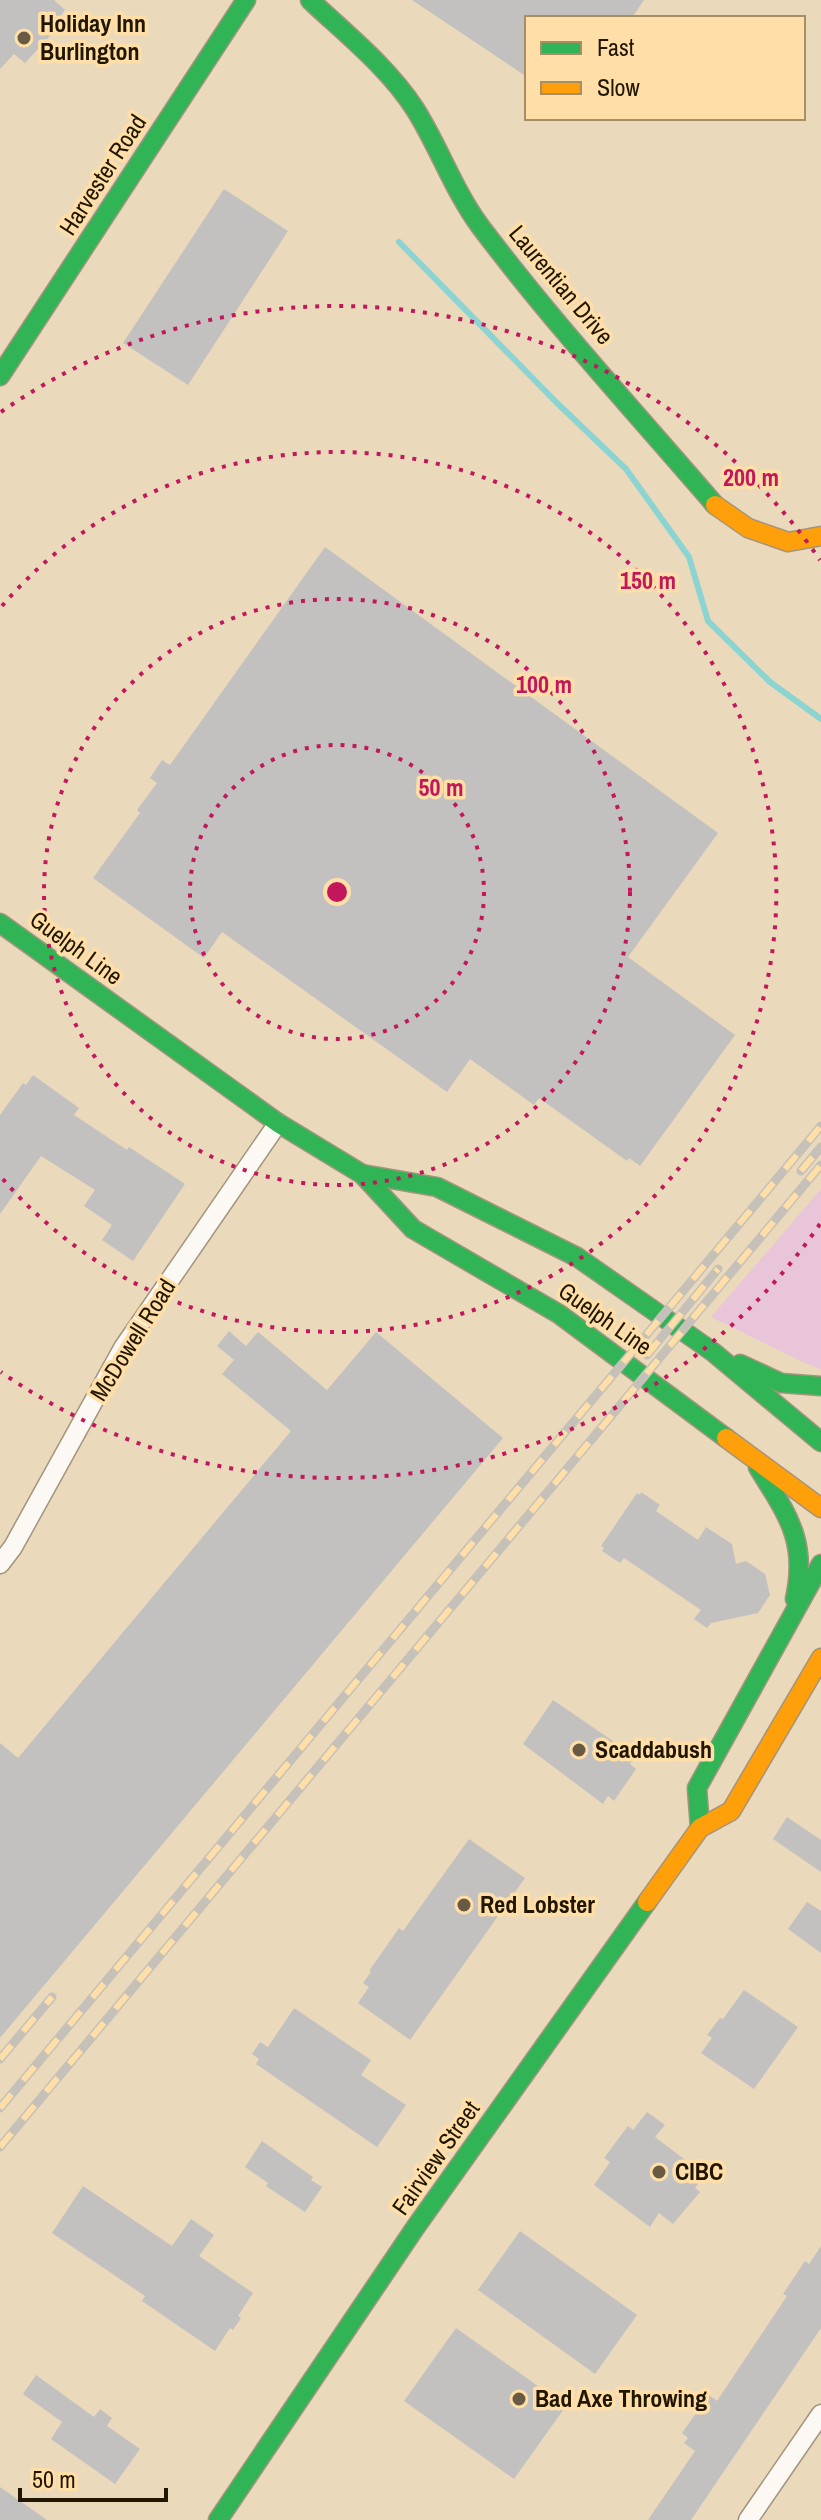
<svg xmlns="http://www.w3.org/2000/svg" width="821" height="2520" font-family="'Archivo Narrow',sans-serif">
  <rect width="100%" height="100%" fill="#ebd9bb"/>
  <path fill="#e8c5d8" d="M821,1189v180l-14,-5 -96,-47z"/>
  <g fill="none" stroke-linecap="round" stroke-linejoin="round">
    <path stroke="#8cd4d1" stroke-width="6" d="M399,242l157,160 70,67 63,88 19,64 62,61 51,37"/>
  </g>
  <g fill="#c2c1c0">
    <path d="M0,0h54l11,10 -7,9 4,4 -37,40 -11,-9 -14,15z"/>
    <path d="M412,0h232l-12,18h-105v59z"/>
    <path d="M224,189l64,42 -100,154 -65,-42z"/>
    <path d="M325,547l393,286 -90,124 107,78 -95,131 -11,-8 -2,3 -88,-63 -5,7 -64,-46 -23,33 -225,-160 -18,26 -111,-80 47,-65 -3,-3 20,-27 -7,-5 12,-18 8,5z"/>
    <path d="M33,1075l46,33 -5,7 53,35 2,-3 56,37 -52,77 -31,-21 10,-15 -28,-19 11,-16 -54,-34 -41,58v-99l23,-32 3,2z"/>
    <path d="M229,1331l17,15 12,-14 69,58 49,-58 127,106 -503,600v-295l18,15 273,-327 -69,-57 12,-14 -17,-14z"/>
    <path d="M641,1492l19,13 -4,6 42,29 8,-13 26,17 4,20 10,-3 19,13 5,21 -12,18 -47,10 -4,5 -13,-9 7,-9 -77,-52 -4,5 -18,-12 2,-3 -3,-2 36,-53 3,2z"/>
    <path d="M553,1700l82,56 -5,8 6,5 -22,32 -6,-5 -5,8 -80,-60z"/>
    <path d="M787,1817l34,23v32l-48,-33z"/>
    <path d="M469,1839l56,39 -115,162 -52,-37 11,-16 -6,-4 8,-11 -2,-1 30,-43 4,3z"/>
    <path d="M807,1902l14,9v42l-33,-24z"/>
    <path d="M744,1990l54,37 -44,62 -53,-36 11,-15 -5,-3 13,-17 3,1z"/>
    <path d="M294,2008l77,52 -10,15 45,30 -29,42 -121,-83 3,-5 -7,-5 8,-12 8,5z"/>
    <path d="M647,2112l18,13 -10,12 50,38 -10,13 5,4 -27,32 -14,-11 -9,14 -56,-42 16,-23 -6,-4 24,-32 5,4z"/>
    <path d="M262,2141l51,36 -2,3 11,7 -17,25 -39,-26 2,-3 -23,-16z"/>
    <path d="M83,2186l89,60 19,-27 23,16 -15,21 54,37 -15,23 3,2 -8,12 -3,-2 -15,23 -73,-50 3,-5 -93,-63z"/>
    <path d="M520,2231l117,84 -42,59 -117,-84z"/>
    <path d="M821,2246v82l-130,192h-43l47,-69 -11,-8 4,-5 -6,-5 27,-38 8,6 70,-105 -4,-2 22,-33 4,3z"/>
    <path d="M456,2328l110,78 -52,73 -110,-78z"/>
    <path d="M36,2375l58,42 6,-8 12,9 -5,8 33,23 -25,35 -64,-45 11,-17 -39,-28z"/>
    <path d="M0,2487l47,33h-47z"/>
  </g>
  <g fill="none" stroke-linecap="round" stroke-linejoin="round">
    <g stroke="#a2947d" stroke-width="21">
      <g id="street">
        <path d="M0,1564l13,-17 110,-199 155,-225"/>
        <path d="M748,2520l73,-106"/>
      </g>
    </g>
    <g stroke="#a2947d" stroke-width="21">
      <g id="fast">
        <path d="M310,0c36,34 78,67 105,109 24,38 38,80 65,117 73,97 156,187 235,279"/>
        <path d="M0,376l246,-376"/>
        <path d="M0,923l278,200 84,51 51,55 146,85 167,124"/>
        <path d="M362,1174l75,13 140,70 136,95 108,90"/>
        <path d="M740,1364l41,19 40,3"/>
        <path d="M758,1467c29,48 50,73 37,132"/>
        <path d="M700,1828l-3,-40 124,-224"/>
        <path d="M218,2520l197,-292 232,-326"/>
      </g>
    </g>
    <g stroke="#a2947d" stroke-width="21">
      <g id="slow">
        <path d="M715,505l33,23 40,14 33,-6"/>
        <path d="M726,1438l95,70"/>
        <path d="M647,1902l53,-74 31,-17 90,-153"/>
      </g>
    </g>
    <use href="#street" stroke="#fcf9f5" stroke-width="18"/>
    <use href="#fast" stroke="#30b455" stroke-width="18"/>
    <use href="#slow" stroke="#ff9f0a" stroke-width="18"/>
    <g stroke="#c6c1b8" stroke-width="9">
      <g id="rail">
        <path d="M801,1171l20,-24"/>
        <path d="M647,1355l71,-86"/>
        <path d="M0,2059l52,-62"/>
        <path d="M0,2108l821,-982"/>
        <path d="M0,2147l821,-982"/>
      </g>
    </g>
    <use href="#rail" stroke="#ffdfa7" stroke-width="6" stroke-dasharray="18" stroke-linecap="butt"/>
  </g>
  <g fill="none" stroke="#c2185b" stroke-width="4" stroke-dasharray="4 8">
    <circle cx="337" cy="892" r="147"/>
    <circle cx="337" cy="892" r="293"/>
    <path d="M2 606A440 440 0 1 1 2 1178"/>
    <path d="M820 1224A586 586 0 0 1 1 1372M1 412A586 586 0 0 1 820 560"/>
  </g>
  <g fill="#685a43" stroke="#ffdfa7" stroke-width="3">
    <circle cx="24" cy="38" r="8"/>
    <circle cx="579" cy="1750" r="8"/>
    <circle cx="464" cy="1905" r="8"/>
    <circle cx="659" cy="2172" r="8"/>
    <circle cx="519" cy="2399" r="8"/>
  </g>
  <g text-anchor="middle" stroke-width="7" stroke-linejoin="round" paint-order="stroke">
    <g font-size="24" font-weight="bold" fill="#211602" stroke="#ffdfa7" text-anchor="start">
      <text x="40" y="32">Holiday Inn<tspan x="40" dy="28">Burlington</tspan></text>
      <text x="595" y="1758">Scaddabush</text>
      <text x="480" y="1913">Red Lobster</text>
      <text x="675" y="2180">CIBC</text>
      <text x="535" y="2407">Bad Axe Throwing</text>
    </g>
    <g font-size="24" fill="#211602" stroke="#ffdfa7">
      <text transform="translate(103 175) rotate(-57)" y="8">Harvester Road</text>
      <text transform="translate(561 285) rotate(50)" y="8">Laurentian Drive</text>
      <text transform="translate(76 948) rotate(36)" y="8">Guelph Line</text>
      <text transform="translate(605 1319) rotate(35)" y="8">Guelph Line</text>
      <text transform="translate(133 1340) rotate(-58)" y="8">McDowell Road</text>
      <text transform="translate(436 2158) rotate(-55)" y="8">Fairview Street</text>
    </g>
  </g>
  <circle cx="337" cy="892" r="12" fill="#c2185b" stroke="#ffdfa7" stroke-width="4"/>
  <g font-size="24" text-anchor="middle" font-weight="bold" fill="#c2185b" stroke="#ffdfa7" stroke-width="7" stroke-linejoin="round" paint-order="stroke">
    <text x="751" y="486">200 m</text>
    <text x="648" y="589">150 m</text>
    <text x="544" y="693">100 m</text>
    <text x="441" y="796">50 m</text>
  </g>
  <rect x="525" y="16" width="280" height="104" fill="#ffdfa7" stroke="#a68f65" stroke-width="2"/>
  <rect x="541" y="42" width="40" height="12" fill="#30b455" stroke="#a68f65" stroke-width="2"/>
  <text x="597" y="56" font-size="24" fill="#211602">Fast</text>
  <rect x="541" y="82" width="40" height="12" fill="#ff9f0a" stroke="#a68f65" stroke-width="2"/>
  <text x="597" y="96" font-size="24" fill="#211602">Slow</text>
  <path d="M20 2488v12h146v-12" fill="none" stroke="#211602" stroke-width="4"/>
  <text x="32" y="2488" font-size="24" fill="#211602" stroke="#ffdfa7" stroke-width="6" paint-order="stroke">50 m</text>
</svg>
